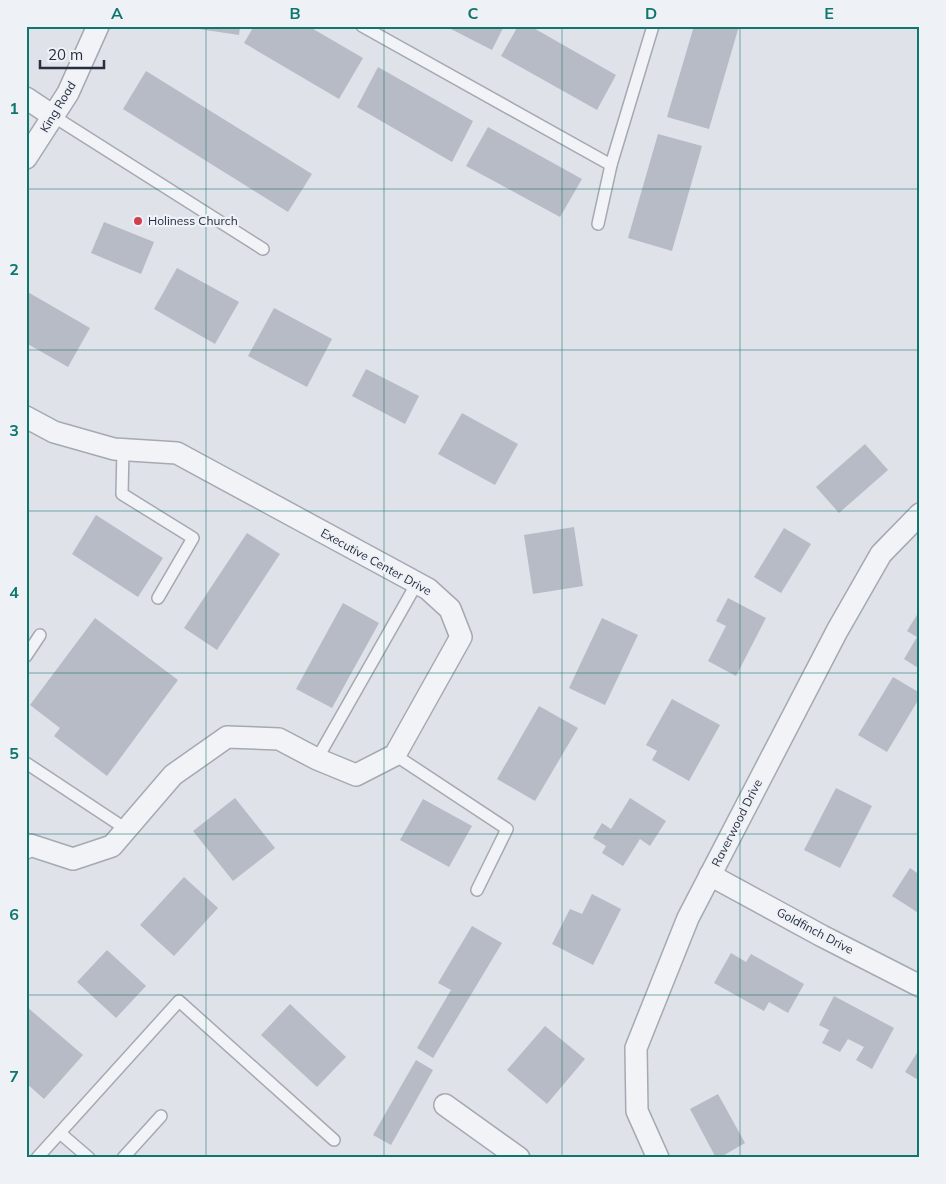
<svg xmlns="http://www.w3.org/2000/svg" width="946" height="1184" font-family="Mulish,sans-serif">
  <rect width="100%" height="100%" fill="#dfe2e9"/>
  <g fill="#b6bbc6">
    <path d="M186,26h54l-1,9 -54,-8z"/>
    <path d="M254,26h54l55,32 -24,41 -95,-56z"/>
    <path d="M445,26h59l-12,24z"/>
    <path d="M518,26h12l86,49 -19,35 -96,-54z"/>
    <path d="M694,26h45l-30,103 -42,-12z"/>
    <path d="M378,67l95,54 -21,41 -95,-55z"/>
    <path d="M146,71l166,103 -24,38 -165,-103z"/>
    <path d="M488,127l94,52 -22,38 -94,-51z"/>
    <path d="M658,134l44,12 -30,105 -44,-13z"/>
    <path d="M104,222l50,20 -13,32 -50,-21z"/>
    <path d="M177,268l62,34 -24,42 -61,-35z"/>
    <path d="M26,291l64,37 -22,39 -42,-24z"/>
    <path d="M274,308l58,31 -25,48 -59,-31z"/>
    <path d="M366,369l53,27 -14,28 -53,-28z"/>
    <path d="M462,413l56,31 -23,41 -57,-31z"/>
    <path d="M865,444l23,26 -49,43 -23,-26z"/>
    <path d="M96,515l67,43 -25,39 -66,-43z"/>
    <path d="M574,527l9,59 -50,8 -9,-59z"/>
    <path d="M784,528l27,16 -30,49 -27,-16z"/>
    <path d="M247,533l33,21 -63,96 -33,-22z"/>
    <path d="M728,598l38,20 -30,58 -28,-15 18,-35 -10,-5z"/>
    <path d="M343,603l36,20 -47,85 -36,-19z"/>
    <path d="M920,610v59l-16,-10 13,-22 -10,-6z"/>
    <path d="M95,618l83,62 -71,96 -53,-40 6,-8 -30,-23z"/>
    <path d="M602,618l36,17 -33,70 -36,-17z"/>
    <path d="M893,677l27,16v4l-33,55 -29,-17z"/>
    <path d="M672,699l48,26 -31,56 -37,-21 5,-9 -11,-6z"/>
    <path d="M539,706l39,22 -43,73 -38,-22z"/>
    <path d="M836,788l36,18 -32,62 -36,-18z"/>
    <path d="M235,798l40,50 -42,33 -40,-50z"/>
    <path d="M630,798l36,23 -16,25 -10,-7 -17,27 -21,-13 4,-7 -13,-8 9,-15 9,6z"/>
    <path d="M423,799l49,27 -23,41 -49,-27z"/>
    <path d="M910,868l10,7v39l-28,-18z"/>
    <path d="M184,877l34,31 -44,48 -34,-31z"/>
    <path d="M592,894l29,15 -28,56 -41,-21 18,-35 12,5z"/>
    <path d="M472,926l30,17 -69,115 -16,-10 34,-58 -13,-7z"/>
    <path d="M107,950l39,36 -30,32 -39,-36z"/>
    <path d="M731,953l15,9 5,-8 53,30 -16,29 -19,-11 -5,9 -50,-28z"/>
    <path d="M834,996l60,32 -22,41 -16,-9 8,-13 -16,-8 -8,13 -18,-9 7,-13 -10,-5z"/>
    <path d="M290,1004l56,53 -29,30 -56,-52z"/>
    <path d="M27,1007l56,48 -39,44 -18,-16v-75z"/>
    <path d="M545,1026l40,33 -38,45 -40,-34z"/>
    <path d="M920,1048v33l-15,-9z"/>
    <path d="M416,1060l17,10 -42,75 -18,-10z"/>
    <path d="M718,1094l27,49 -26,15h-3l-26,-49z"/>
  </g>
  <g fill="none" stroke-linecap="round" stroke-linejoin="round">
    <g stroke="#a4a9b3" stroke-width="14">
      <g id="lane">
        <path d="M362,26l249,139"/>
        <path d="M53,116l210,133"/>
        <path d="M598,224l13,-59 42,-139"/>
        <path d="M123,449l-1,45 71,44 -35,60"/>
        <path d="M26,656l14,-21"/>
        <path d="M395,755l112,74 -30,61"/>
        <path d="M317,759l100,-176"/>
        <path d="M26,763l100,66"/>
        <path d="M60,1133l29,25"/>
        <path d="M37,1158l142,-157 155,139"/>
        <path d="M123,1158l38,-42"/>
      </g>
    </g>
    <g stroke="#a4a9b3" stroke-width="24">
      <g id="street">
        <path d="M26,98l27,18"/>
        <path d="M26,158l42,-65 30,-67"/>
        <path d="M26,417l28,15 60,17 63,4 251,136 22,20 11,28 -66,118 -39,20 -39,-16 -38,-20 -52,-2 -54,38 -61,71 -39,13 -43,-14 -4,3"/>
        <path d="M710,875l112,61 98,50"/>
        <path d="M445,1105l74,53"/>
        <path d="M658,1158l-21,-47 -1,-63 52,-130 149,-287 44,-77 39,-40"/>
      </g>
    </g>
    <use href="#lane" stroke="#f2f3f7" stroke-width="11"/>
    <use href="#street" stroke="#f2f3f7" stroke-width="21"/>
  </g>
  <path fill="none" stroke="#0f766e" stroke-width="1" stroke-opacity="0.55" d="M206,26v1132M384,26v1132M562,26v1132M740,26v1132M26,189h894M26,350h894M26,511h894M26,673h894M26,834h894M26,995h894"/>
  <circle fill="#d33e4d" stroke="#eef1f6" stroke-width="2" cx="138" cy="221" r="5"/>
  <g text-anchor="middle" stroke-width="4.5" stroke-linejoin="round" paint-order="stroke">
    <g font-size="12" fill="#272f41" stroke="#eef1f6">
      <text transform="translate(58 107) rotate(-59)" y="4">King Road</text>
      <text transform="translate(376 562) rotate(29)" y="4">Executive Center Drive</text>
      <text transform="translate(737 823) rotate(-63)" y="4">Raverwood Drive</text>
      <text transform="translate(815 931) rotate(28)" y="4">Goldfinch Drive</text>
    </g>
    <g font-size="12" fill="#272f41" stroke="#eef1f6" text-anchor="start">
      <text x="148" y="225">Holiness Church</text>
    </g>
  </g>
  <rect width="946" height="1184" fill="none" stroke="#eef1f6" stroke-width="55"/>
  <path d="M40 60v8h64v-8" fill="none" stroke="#272f41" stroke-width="2.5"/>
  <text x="48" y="60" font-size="15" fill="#272f41" stroke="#eef1f6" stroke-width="4" paint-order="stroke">20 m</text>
  <rect x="28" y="28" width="890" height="1128" fill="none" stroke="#0f766e" stroke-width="2"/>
  <g font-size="16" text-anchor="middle" font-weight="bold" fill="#0f766e">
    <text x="117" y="19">A</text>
    <text x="295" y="19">B</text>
    <text x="473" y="19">C</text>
    <text x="651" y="19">D</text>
    <text x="829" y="19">E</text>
    <text x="14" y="114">1</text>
    <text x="14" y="275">2</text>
    <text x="14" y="436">3</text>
    <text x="14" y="598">4</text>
    <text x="14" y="759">5</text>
    <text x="14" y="920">6</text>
    <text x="14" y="1082">7</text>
  </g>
</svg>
